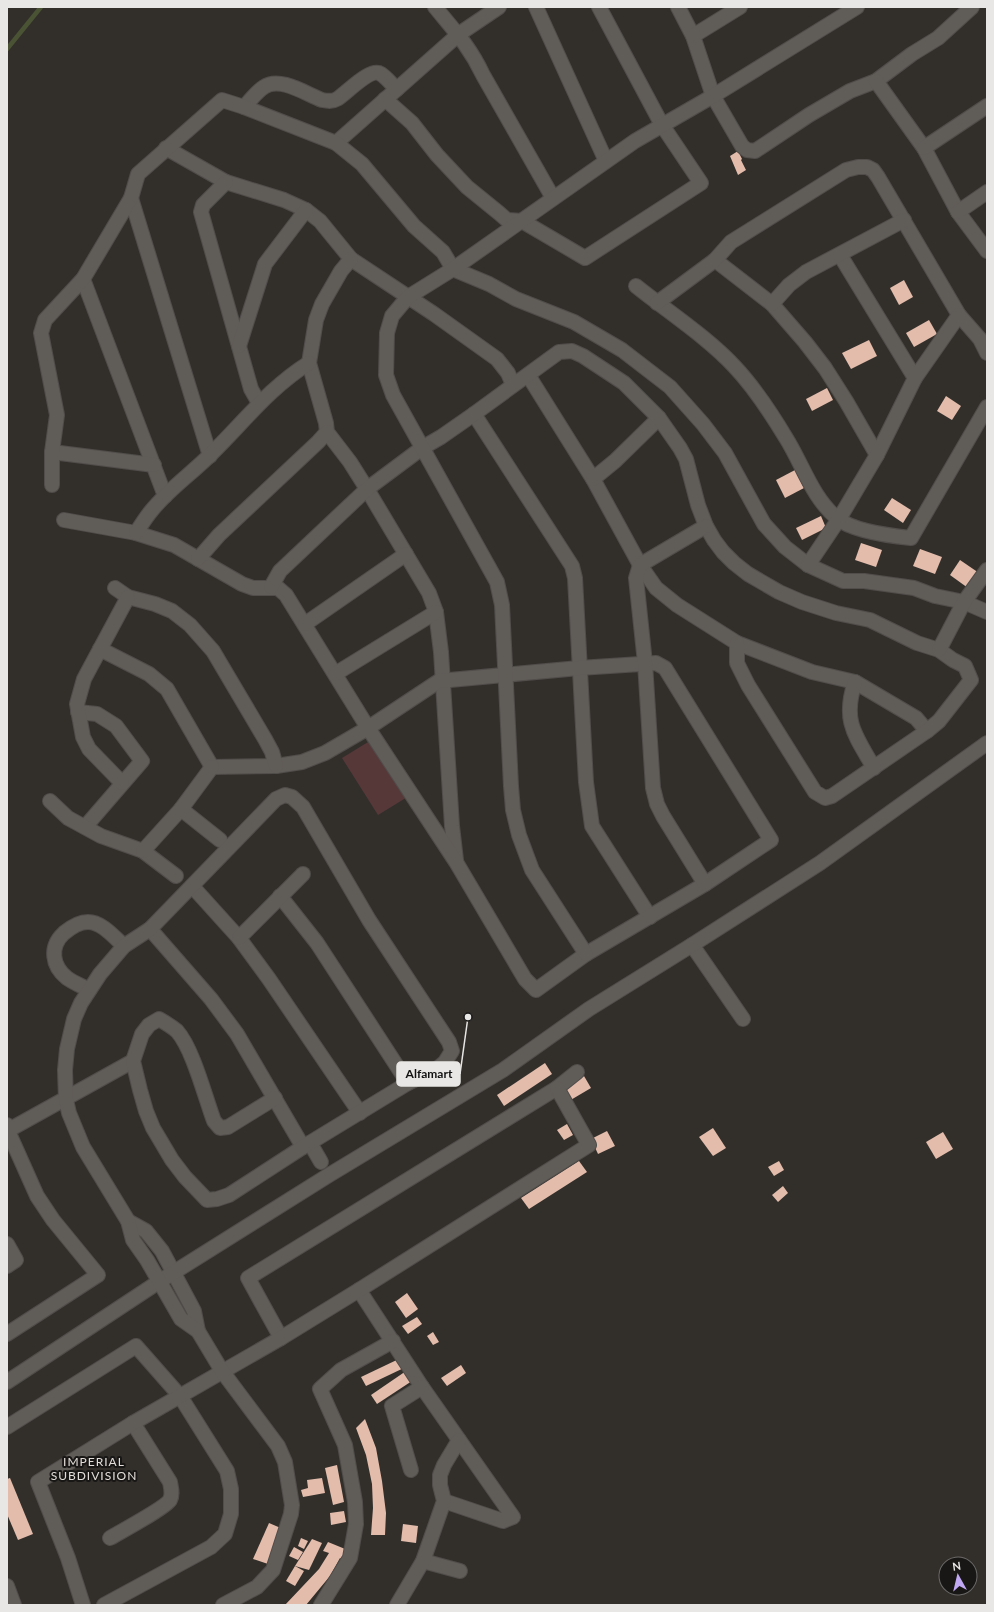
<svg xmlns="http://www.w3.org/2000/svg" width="994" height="1612" font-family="Lato,sans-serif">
  <rect width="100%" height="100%" fill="#322f2b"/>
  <path fill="#563839" d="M373,739l36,57 -31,19 -36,-57z"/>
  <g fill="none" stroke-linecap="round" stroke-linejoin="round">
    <path stroke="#4a5334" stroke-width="4.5" d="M7,49l34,-42"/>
  </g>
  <g fill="#e3bcac">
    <path d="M738,151l4,8 -1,1 5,10 -8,5 -8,-19z"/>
    <path d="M904,280l9,17 -14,8 -9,-17z"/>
    <path d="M929,320l8,14 -23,13 -8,-14z"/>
    <path d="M869,340l8,16 -26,13 -9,-16z"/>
    <path d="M827,388l6,12 -21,11 -6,-12z"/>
    <path d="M946,396l15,10 -9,14 -15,-9z"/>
    <path d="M795,470l9,18 -19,10 -9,-18z"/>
    <path d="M892,498l19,12 -8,13 -19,-13z"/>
    <path d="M821,516l5,12 -24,12 -6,-12z"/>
    <path d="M861,543l21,7 -6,17 -21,-7z"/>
    <path d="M920,549l22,8 -7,17 -22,-8z"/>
    <path d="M960,560l19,13 -11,15 -18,-13z"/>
    <path d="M545,1063l7,11 -48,32 -7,-11z"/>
    <path d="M584,1076l7,12 -22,13 -7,-11z"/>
    <path d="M567,1124l6,11 -9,5 -7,-10z"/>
    <path d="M713,1128l13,20 -13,8 -14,-19z"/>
    <path d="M607,1131l8,15 -17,8 -7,-15z"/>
    <path d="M943,1132l10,17 -17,10 -10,-17z"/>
    <path d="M579,1161l8,11 -58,37 -8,-11z"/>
    <path d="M779,1161l5,9 -10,6 -6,-9z"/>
    <path d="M783,1186l5,7 -10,9 -6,-7z"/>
    <path d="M407,1293l11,16 -12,9 -11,-16z"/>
    <path d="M417,1317l5,7 -14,10 -6,-8z"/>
    <path d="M433,1332l6,10 -6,3 -6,-9z"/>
    <path d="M403,1357l5,9 -42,20 -5,-9z"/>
    <path d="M461,1365l5,8 -19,13 -6,-8z"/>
    <path d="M409,1369l6,10 -38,25 -6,-9z"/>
    <path d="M365,1419l11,29 6,33 4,32 -1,22h-14l2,-27 -1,-24 -6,-29 -10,-27z"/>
    <path d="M337,1465l7,37 -11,3 -8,-37z"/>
    <path d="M10,1478l23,56 -15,6 -11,-26v-35z"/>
    <path d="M322,1478l3,15 -22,4 -2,-7 7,-2 -1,-8z"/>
    <path d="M344,1511l2,11 -15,3 -1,-12z"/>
    <path d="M269,1523l14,6 -15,35 -15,-5z"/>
    <path d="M403,1524l15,2 -2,17 -15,-2z"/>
    <path d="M301,1538l7,3 -4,8 -6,-3z"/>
    <path d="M312,1539l10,4 -13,27 -14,-4z"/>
    <path d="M328,1542l22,9 -4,11 -6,-4 -10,18 -24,29h-21l34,-36 10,-16 -6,-2z"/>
    <path d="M294,1547l9,5 -5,8 -9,-4z"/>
    <path d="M295,1566l9,5 -9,15 -9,-5z"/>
  </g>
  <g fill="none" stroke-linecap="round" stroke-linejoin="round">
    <g stroke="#504d4a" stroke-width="16">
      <g id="minor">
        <path d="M435,7c19,23 35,40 48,68l70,123"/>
        <path d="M536,7l70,154"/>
        <path d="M678,7l15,29 20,60 29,50 5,4 8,1 54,-36 41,-24 26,-10 36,-27 26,-16 34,-31"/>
        <path d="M693,36l47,-29"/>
        <path d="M876,81l48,67 34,64 29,39"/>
        <path d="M385,99l27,24 25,32 30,32 32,26 8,7 15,1 63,37 116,-75 -39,-58 -63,-118"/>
        <path d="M244,107c6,-6 12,-15 20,-20 16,-11 42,7 58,13 5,1 10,2 15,-1 10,-6 33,-32 44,-25 6,4 11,11 16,15"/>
        <path d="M336,143l123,-109 40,-27"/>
        <path d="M166,148l60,34 58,18 22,10 14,11 31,38 83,55 63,45 11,14 5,12"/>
        <path d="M924,148l63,-42"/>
        <path d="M226,182l-23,23 -2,7 50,177 8,14"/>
        <path d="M131,198l79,258"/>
        <path d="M958,212l29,-20"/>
        <path d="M840,255l75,123"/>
        <path d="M351,259l-10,12 -19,33 -6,16 -7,43 17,60 1,9 23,30 17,27 62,104 7,19 5,40 11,174 4,34"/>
        <path d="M715,260l57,44 33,38 20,26 21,33 31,54"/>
        <path d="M83,279l82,217"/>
        <path d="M636,286c31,25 71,51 98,80 20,21 37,47 52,72 17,27 26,60 52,81 16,12 53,17 73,19l76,-131"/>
        <path d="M657,303l58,-43 16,-18 115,-72 12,-3h9l6,3 5,7 81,138 21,24 7,14"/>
        <path d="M772,304l17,-19 17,-13 98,-52"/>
        <path d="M239,346l26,-82 41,-54"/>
        <path d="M528,375l65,104 47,86 16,23 21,17 60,38 75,29 43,10 61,36 11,13"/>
        <path d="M474,414l98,152 3,12 11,204 6,44 58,91"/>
        <path d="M52,452l102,13"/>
        <path d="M593,479l22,-18 44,-43"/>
        <path d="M52,485v-33l5,-37 -16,-82 4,-13 38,-41 48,-81 7,-24 84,-74 22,7 92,36 26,21 52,62 29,26 10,17 36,15 27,15 58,23 48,28 48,37 33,37 22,29 39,71 21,23 23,18 35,16h21l50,7 21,8 29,6 23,10"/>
        <path d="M64,520l72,13 38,12 68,39 11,4h25l8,7 82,133 88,134 69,117 11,11 50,-36 119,-70 66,-44 -106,-172 -9,-5 -77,5 -140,13 -71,47 -43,25 -23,9 -26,4 -64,1"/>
        <path d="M136,533c5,-8 10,-16 16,-23 17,-21 39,-36 58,-55 32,-31 60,-68 99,-92"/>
        <path d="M198,559l21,-24 99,-93 9,-10"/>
        <path d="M808,565l31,-46 38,-64 38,-77 44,-63"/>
        <path d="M271,587l9,-16 87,-82 55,-41 19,-11 33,-23 85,-62 13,-1 11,5 41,27 35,35 21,30 6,11 12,46 8,21 8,14 9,12 11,11 14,11 31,18 23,10 34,11 34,7 47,23 22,7 14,10 12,6 6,14 -32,41 -12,10 -95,65 -7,2 -10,-6 -67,-107 -11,-22v-20"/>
        <path d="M115,588l13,9 27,7 17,7 18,14 23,26 52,88 7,13 4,14"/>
        <path d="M305,624l101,-70"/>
        <path d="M100,649l49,25 18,15 45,78"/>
        <path d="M939,650l25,-48 23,-32"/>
        <path d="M335,674l101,-62"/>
        <path d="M855,682c-13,39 0,53 19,86"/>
        <path d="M78,712l19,2 19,12 26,35 -57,66"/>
        <path d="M122,783l-33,-34 -6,-12 -6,-33 7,-25 44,-82"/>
        <path d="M50,801l18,17 33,18 42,15 33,25"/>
        <path d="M181,809l39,31"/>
        <path d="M143,851l38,-42 31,-42"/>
        <path d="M705,884l-42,-68 -6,-12 -4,-16 -8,-125 -9,-85 4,-13 66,-39"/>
        <path d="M192,886l47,52 30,41 91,134"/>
        <path d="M280,896l37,47 91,140"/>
        <path d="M150,929l61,70 26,35 66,113"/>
        <path d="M239,938l64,-64"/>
        <path d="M692,945l51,74"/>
        <path d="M586,954l-54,-84 -13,-35 -6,-25 -2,-24 -9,-181 -5,-23 -104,-187 -7,-20 1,-42 5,-17 16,-19 45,-28 182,-128 78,-45 144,-89"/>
        <path d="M89,990c-7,-4 -15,-7 -22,-12 -15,-12 -18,-31 -3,-45 6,-5 15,-11 24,-11 14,0 26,15 36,24"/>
        <path d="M7,1125l1,6 29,65 16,24 45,55 -91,59"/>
        <path d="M7,1131l126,-70"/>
        <path d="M310,1143l11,19"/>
        <path d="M128,1221l18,10 16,20 32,60 4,20"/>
        <path d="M7,1244l9,16 -9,6"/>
        <path d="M359,1290l63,97 91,130 -10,4 -59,-20"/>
        <path d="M281,1338l-33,-60 309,-190 20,-16"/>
        <path d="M7,1382l153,-101 169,-106 174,-105 86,-61 103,-64 128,-82 167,-120"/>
        <path d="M7,1427l129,-81 44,50 47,75 4,18v25l-6,20 -14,13 -107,58"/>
        <path d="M411,1470l-19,-64 30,-19"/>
        <path d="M110,1538c10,-6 55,-30 60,-38 3,-6 1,-12 0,-18l-37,-59"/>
        <path d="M423,1561l37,10"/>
        <path d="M7,1586l7,19"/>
        <path d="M83,1605l-15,-47 -30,-76 95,-59 148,-85 78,-48 230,-145 -32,-57"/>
        <path d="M223,1605l34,-18 16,-17 18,-56 1,-9 -7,-43 -7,-16 -56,-75 -24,-40 -17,-12 -34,-59 -14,-20 -5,-19 -45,-74 -14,-34 -3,-13 -1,-30 2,-21 7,-30 7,-16 19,-29 24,-28 26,-17 126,-130 9,-4 7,2 11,10 66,113 80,122 3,9 -7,11 -7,6 -30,15 -105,64 -74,48 -12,4 -10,1 -22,-23 -13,-17 -19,-32 -7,-17 -6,-21 -7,-29 9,-27 7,-9 10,-6c7,4 12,7 18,12 16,18 28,66 37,90l6,7 8,-1 47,-29"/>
        <path d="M321,1605l29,-47 6,-34 -1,-22 -10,-57 -25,-56 21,-19 52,-29"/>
        <path d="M397,1605l26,-44 21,-60 -4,-16v-10l4,-10 15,-25"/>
      </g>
    </g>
    <use href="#minor" stroke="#605c58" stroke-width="14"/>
  </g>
  <g text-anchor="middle" stroke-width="4" stroke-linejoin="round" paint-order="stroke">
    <g font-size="12" letter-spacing="1" fill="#e3deda" stroke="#191716">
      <text x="94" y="1466">IMPERIAL<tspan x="94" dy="14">SUBDIVISION</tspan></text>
    </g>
  </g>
  <path fill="none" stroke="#e9e7e5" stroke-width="1.5" d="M468 1017L460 1074"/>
  <circle fill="#e9e7e5" stroke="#191716" stroke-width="1.5" cx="468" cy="1017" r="4"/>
  <rect fill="#e9e7e5" stroke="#e9e7e5" stroke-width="1.5" x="397" y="1062" width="63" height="24" rx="4"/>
  <g font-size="12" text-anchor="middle" font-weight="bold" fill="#111">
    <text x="429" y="1078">Alfamart</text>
  </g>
  <rect width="994" height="1612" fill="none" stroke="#e9e7e5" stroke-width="16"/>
  <g transform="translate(958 1576) rotate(352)"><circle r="19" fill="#191716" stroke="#6c6a69"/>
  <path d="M0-3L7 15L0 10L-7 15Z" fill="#c0a8f4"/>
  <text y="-6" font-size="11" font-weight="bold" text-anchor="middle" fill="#e9e7e5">N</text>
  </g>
</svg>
